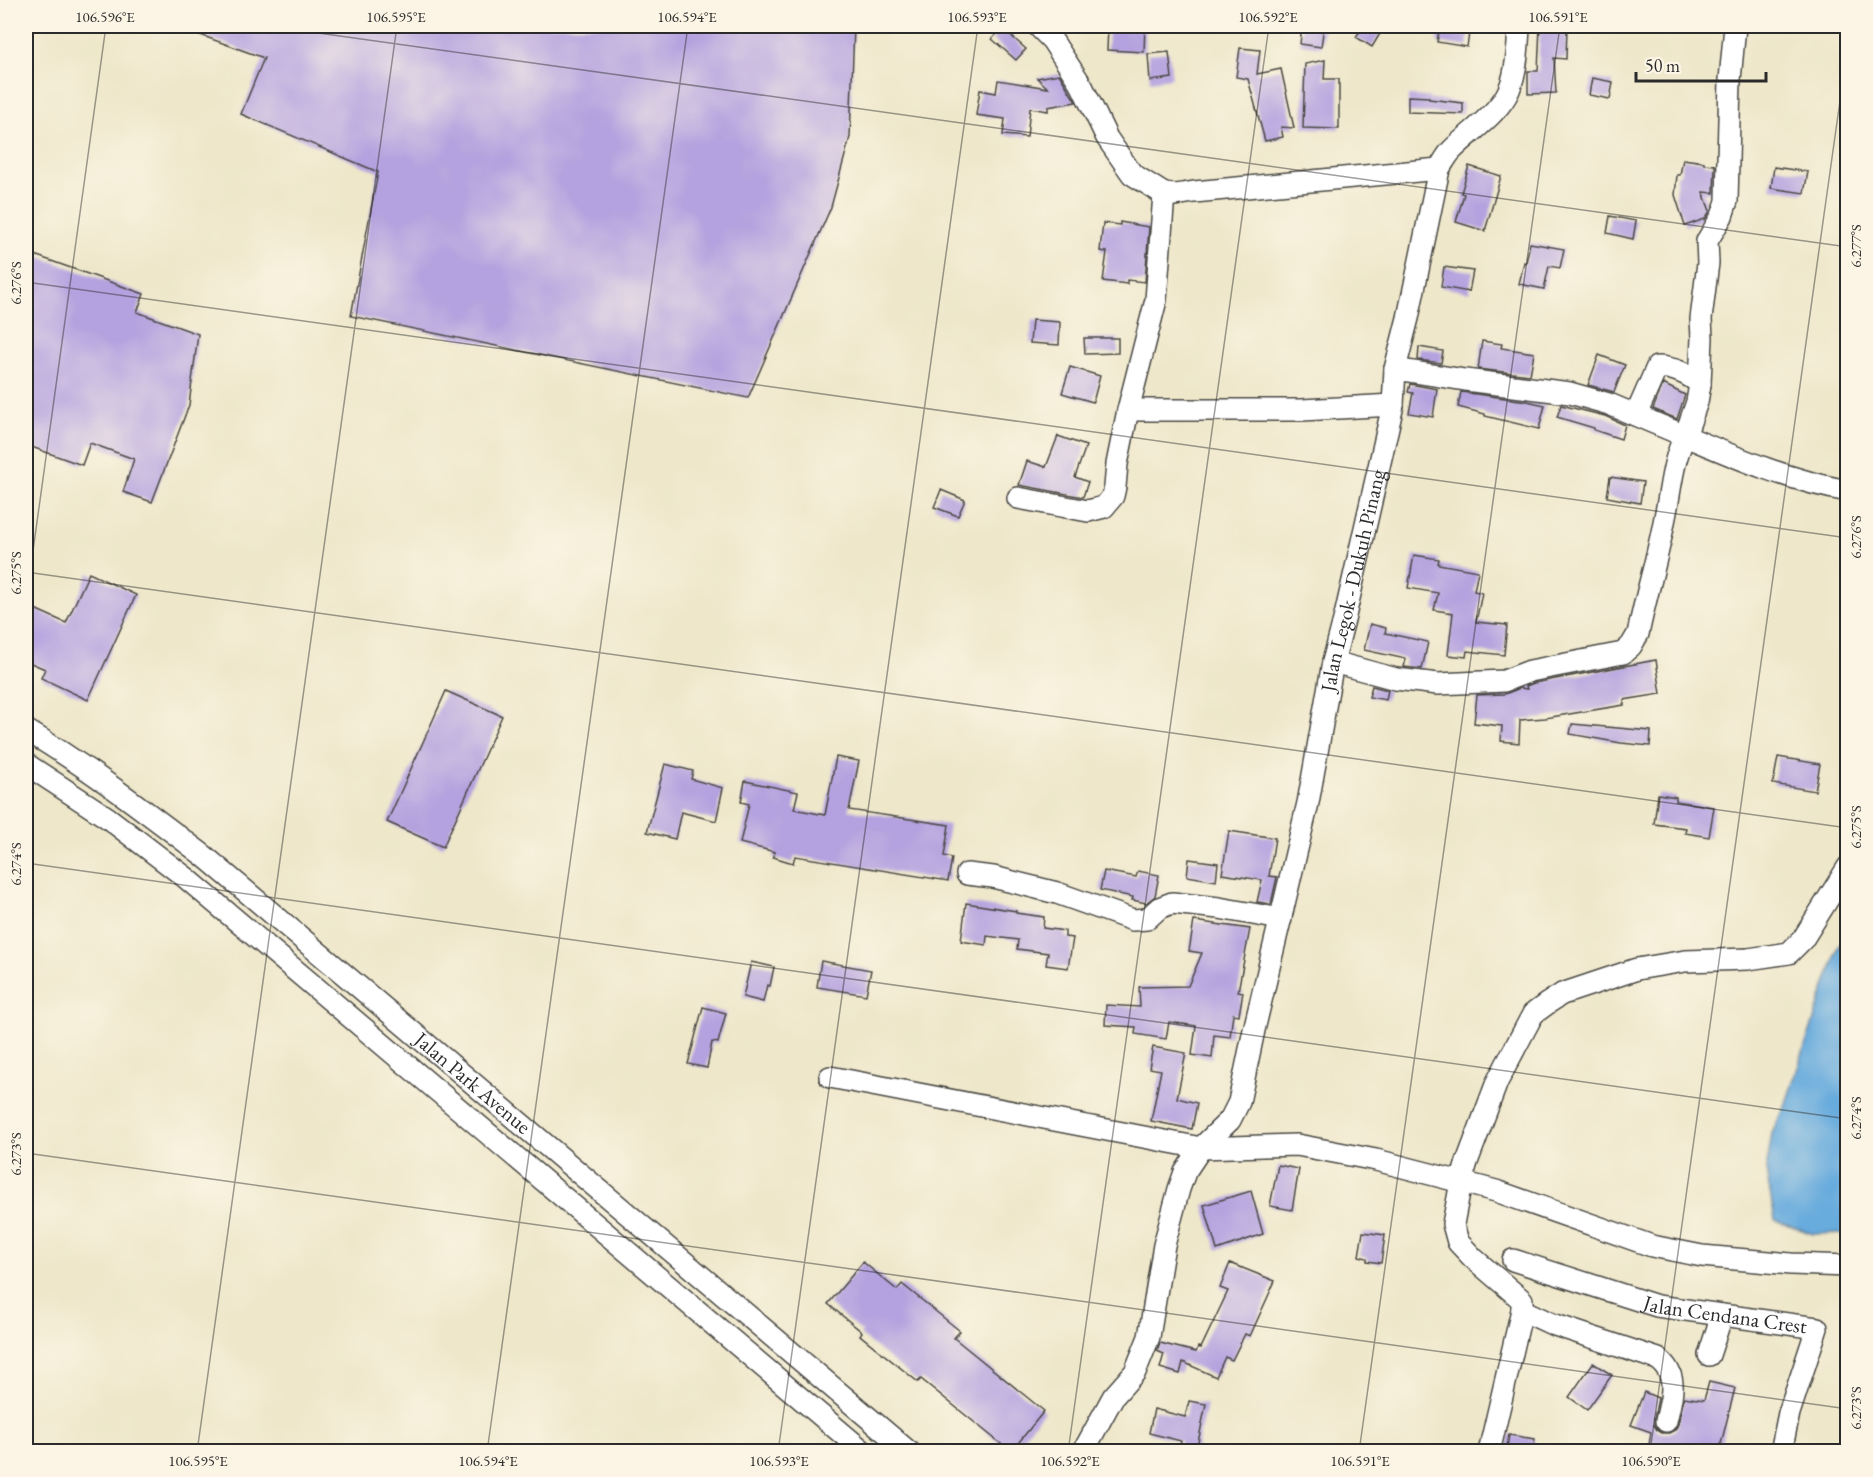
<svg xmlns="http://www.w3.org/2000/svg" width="1873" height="1477" font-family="'EB Garamond',serif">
  <rect width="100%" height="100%" fill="#fcf5e5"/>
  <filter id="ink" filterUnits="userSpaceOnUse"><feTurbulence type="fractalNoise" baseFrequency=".0167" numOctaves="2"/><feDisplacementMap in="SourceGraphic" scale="12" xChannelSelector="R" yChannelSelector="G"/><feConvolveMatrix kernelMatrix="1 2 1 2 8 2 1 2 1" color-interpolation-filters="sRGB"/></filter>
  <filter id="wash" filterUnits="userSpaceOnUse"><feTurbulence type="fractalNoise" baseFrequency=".008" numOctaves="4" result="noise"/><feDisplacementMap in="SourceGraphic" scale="24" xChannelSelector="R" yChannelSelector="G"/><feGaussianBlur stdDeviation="1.35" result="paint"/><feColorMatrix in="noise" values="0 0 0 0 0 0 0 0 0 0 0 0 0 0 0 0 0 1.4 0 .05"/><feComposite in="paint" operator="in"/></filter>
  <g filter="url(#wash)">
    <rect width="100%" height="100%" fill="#eee7ca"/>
    <path fill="#68abdd" stroke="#4a6b84" stroke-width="1.5" d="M1847,940v293l-34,1 -38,-14 -9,-49 6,-38 12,-24 55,-164z"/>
    <g id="blocks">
      <g fill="#b4a1df">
        <path d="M179,26h675l-4,111 -19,70 -83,191 -397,-82 27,-144 -137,-58 23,-56 -86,-31z"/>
        <path d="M1108,26h37l-1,26 -37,-2z"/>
        <path d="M1302,26h22l-3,21 -21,-3z"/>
        <path d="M1363,26h8l10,6 -9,15 -16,-10z"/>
        <path d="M1440,26l30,1 -3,20 -30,-5z"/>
        <path d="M1540,26l27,1 -1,32 -12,-1 2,35 -28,1v-23h10z"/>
        <path d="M1002,28l24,21 -10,11 -24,-21z"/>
        <path d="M1240,48l20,2 -3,24 24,-5 13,59 -13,-1 2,10 -18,4 -17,-62 -12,-2z"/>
        <path d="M1169,52l3,26 -22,3 -2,-27z"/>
        <path d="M1325,60l-1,19h15v50l-36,-1 2,-64z"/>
        <path d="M1059,74l17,28 -28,5v4l-18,-3 -3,29 -24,-2 2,-16 -29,-4 4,-25 16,3 2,-13 50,8 -11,-10z"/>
        <path d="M1592,78l21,4 -3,17 -21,-4z"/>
        <path d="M1408,96l21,1v2l34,4v11l-55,-2z"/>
        <path d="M1683,159l21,3v2l11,1 -1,28 -11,-1 7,19 -5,8 -20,7 -10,-31 2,-20h3z"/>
        <path d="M1469,166l32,10 -16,55 -29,-9 8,-28 -3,-1z"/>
        <path d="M1774,167l34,5 -4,21 -33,-5z"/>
        <path d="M1610,216l26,5 -3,18 -26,-6z"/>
        <path d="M1120,222l29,5 -4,55 -18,-2v4l-24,-3 4,-29 -7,-1 3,-28 17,2z"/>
        <path d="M1530,243l34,6 -4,19 -11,-2 -5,23 -25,-5 5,-22 2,1z"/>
        <path d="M26,252l118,42 -7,18 61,22 -9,71 -37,97 -29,-10 11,-33 -44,-16 -8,22 -56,-20z"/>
        <path d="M1444,267l29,4 -4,21 -28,-5z"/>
        <path d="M1032,320l28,2 -1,23 -29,-2z"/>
        <path d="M1084,338h34v15l-33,1z"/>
        <path d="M1482,341l20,3 -1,4 33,5 -4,22 -52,-6z"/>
        <path d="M1419,347l24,4 -2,12 -23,-3z"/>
        <path d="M1599,355l26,10 -11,27 -26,-7z"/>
        <path d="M1070,367l30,9 -7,26 -31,-9z"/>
        <path d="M1410,384l27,5 -4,28 -24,-4 4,-20 -5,-1z"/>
        <path d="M1663,384l22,11 -8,24 -24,-10z"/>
        <path d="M1461,392l66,9 18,4 -6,24 -54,-13v-2l-27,-7z"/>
        <path d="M1561,405l44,11 20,9 -4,14 -27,-9v-2l-37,-11z"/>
        <path d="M1058,436l28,10 -11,31 13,5 -5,15 -64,-12 8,-24 19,6z"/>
        <path d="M1610,477l33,5 -3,21 -33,-6z"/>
        <path d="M941,490l24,10 -7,16 -24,-9z"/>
        <path d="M1414,555l25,4 -1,5 40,7 -4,20 8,2 -6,29 31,3 -3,30 -37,-4 -1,6 -18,-2 5,-42 -19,-3 4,-17 -30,-5z"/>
        <path d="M89,573l47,22 -48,105 -47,-22 4,-9 -19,-8v-56l40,18z"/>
        <path d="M1370,624l16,4 -1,5 43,9 -6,27 -18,-2 2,-8 -42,-9z"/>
        <path d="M1656,660l5,34 -37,6v5l-79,13 -25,2 -1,23 -18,-2 1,-15 -28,-3 3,-28 28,-1 15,-6 7,1 -1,-3 8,-3z"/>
        <path d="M1372,686l16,4 -2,10 -17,-3z"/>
        <path d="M446,691l56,25 -59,131 -56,-25z"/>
        <path d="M1572,724l79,7 -1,15 -29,-3 -51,-9z"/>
        <path d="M836,757l23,4 -10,49 100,15 -5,31 8,2 -4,23 -153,-25 -2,7 -20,-6 2,-5 -35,-9 9,-39 -8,-2 4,-21 53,11 -4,17 31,6z"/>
        <path d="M1778,757l42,7 -5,27 -42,-7z"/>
        <path d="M665,764l28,7 -2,8 32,9 -7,33 -35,-9 -6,27 -28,-7z"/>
        <path d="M1658,794l18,3v4l38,6 -5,30 -24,-4 1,-5 -32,-4z"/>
        <path d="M1229,831l46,7 -6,38 8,1 -6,27 -14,-2 5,-22 -40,-6z"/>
        <path d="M1189,859l29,4 -2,18 -29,-5z"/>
        <path d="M1104,871l32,6 2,-6 21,4 -4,21 -9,7 -14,-3 1,-3 -33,-7z"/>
        <path d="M966,903l50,8v2l28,4 -1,11 22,3v6l8,1 -5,30 -22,-3 2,-12 -31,-4 1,-9 -31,-4 -1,9 -25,-4z"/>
        <path d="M1194,921l56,8 -12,62 5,1 -4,23 -6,-1 -3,23 -16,-2 -2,23 -20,-3 4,-29 -27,-4 -3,17 -31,-5 1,-7 -31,-2 1,-20 34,2 -1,-20 49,-1 14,-33 -13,-2z"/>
        <path d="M821,961l50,9 -5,25 -49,-8z"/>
        <path d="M751,962l23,5 -4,19 -3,-1 -4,17 -20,-5z"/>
        <path d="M703,1007l23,6 -8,30 -6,-1 -5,26 -19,-4z"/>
        <path d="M1153,1047l33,6 -9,45 20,5 -5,26 -41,-8 10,-51 -12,-2z"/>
        <path d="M1278,1165l21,4 -7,41 -22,-4z"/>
        <path d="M1251,1191l12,43 -46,16 -13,-45z"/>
        <path d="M1363,1232l22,3 -4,28 -14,-2v-3l-8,-2z"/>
        <path d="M863,1262l34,28 5,-6 58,47 -6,7 90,73 -33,41 -90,-73 -3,3 -58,-47 2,-3 -34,-28z"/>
        <path d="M1230,1263l45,18 -25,55 -5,-2 -13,26 -7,-3 -9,20 -33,-15 -3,12 -20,-6 4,-14 -7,-3 3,-8 36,9 2,-5 3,1 27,-57 -8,-3z"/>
        <path d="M1593,1363l19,12 -25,35 -18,-13z"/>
        <path d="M1709,1382l26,6 -16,64h-71l3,-20 -20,-7 13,-33 14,6 -4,20v7l3,5 5,3h7l6,-3 3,-5 6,-28 20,3z"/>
        <path d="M1189,1401l17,3 -10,48h-16l1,-11 -32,-8 5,-24 31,8z"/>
        <path d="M1509,1435l26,4 -2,13h-27z"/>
      </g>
    </g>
  </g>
  <g filter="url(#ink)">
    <use href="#blocks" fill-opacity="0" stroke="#484743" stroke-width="1.5"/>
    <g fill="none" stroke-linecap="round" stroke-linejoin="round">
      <g stroke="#484743" stroke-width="24">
        <g id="minor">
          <path d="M1038,26l14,14 30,46 25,52 25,36 32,20"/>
          <path d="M1700,384l2,-46 -1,-19 7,-56 -1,-22 15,-25 5,-15 3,-121 5,-54"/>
          <path d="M1393,405l-91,5h-174l28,-110 8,-106 11,1 19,-3 245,-23"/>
          <path d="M1636,415l21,-48c15,0 32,7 43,17l-3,18 -12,34c52,22 106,45 163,55"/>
          <path d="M1018,498l70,13 16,-4 9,-11 2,-9 2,-23 11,-54"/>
          <path d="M1333,662l63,17 42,5 66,-3 26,-10 93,-18 8,-7 7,-12c8,-39 20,-78 27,-117 6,-28 7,-55 20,-81l-76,-32 -39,-11 -105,-13 -70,-11"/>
          <path id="s1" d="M26,730c62,37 119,81 177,125l706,597"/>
          <path d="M26,764l82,54 77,59 679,575"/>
          <path d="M967,874l26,3 64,16 76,27 14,-1 12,-11 13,-5 47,5 62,11"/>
          <path d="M830,1077l371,71 96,-3 79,15 120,31 156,55 50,10 89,8 57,2"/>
          <path id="s2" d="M1513,1260l144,46 160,22 -28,85 -8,39"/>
          <path d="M1522,1310l30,14 106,35c22,16 13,40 8,62"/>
          <path d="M1709,1355l13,-40"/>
          <path id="s3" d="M1083,1452l30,-55 22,-25 14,-35 15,-92 15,-56 6,-17 16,-24 29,-28 9,-18 15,-72 54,-227 25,-141 12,-46 48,-211 2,-36 13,-51 31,-149c4,-6 8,-14 13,-19 18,-18 47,-37 57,-60 8,-19 9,-44 10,-64"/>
          <path d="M1489,1452l33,-142v-10l-49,-42 -15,-16 -5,-18 8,-42 6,-20 30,-80 36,-68 15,-11 14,-9 75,-25 48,-8 63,-2 41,-6 14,-14 45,-72"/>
        </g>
      </g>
      <use href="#minor" stroke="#fff" stroke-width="21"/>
    </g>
  </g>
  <path fill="none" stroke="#2b2b2b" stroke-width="1.5" stroke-opacity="0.45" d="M268,26l1580,221M26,282l1822,256M26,572l1822,256M26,601l80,-575M26,863l1822,256M26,1153l1822,256M26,1444l56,8M197,1452l200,-1426M487,1452l201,-1426M778,1452l200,-1426M1068,1452l201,-1426M1359,1452l201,-1426M1650,1452l198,-1408"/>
  <g text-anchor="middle" stroke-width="6" stroke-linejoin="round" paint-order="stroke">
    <g font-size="21" fill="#2b2b2b" stroke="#fcf5e5">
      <text dy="7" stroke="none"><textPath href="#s3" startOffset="926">Jalan Legok - Dukuh Pinang</textPath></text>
      <text dy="7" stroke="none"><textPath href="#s1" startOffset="570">Jalan Park Avenue</textPath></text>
      <text dy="7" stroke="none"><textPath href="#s2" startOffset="220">Jalan Cendana Crest</textPath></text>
    </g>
  </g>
  <rect width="1873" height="1477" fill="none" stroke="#fcf5e5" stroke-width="66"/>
  <path d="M1636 72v9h130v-9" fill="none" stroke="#2b2b2b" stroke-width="3"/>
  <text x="1645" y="72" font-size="18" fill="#2b2b2b" stroke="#fcf5e5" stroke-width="4.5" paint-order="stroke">50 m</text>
  <rect x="33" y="33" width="1807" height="1411" fill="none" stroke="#2b2b2b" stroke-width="2"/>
  <g font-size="15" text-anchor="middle" fill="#2b2b2b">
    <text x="105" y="22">106.596°E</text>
    <text x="396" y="22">106.595°E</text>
    <text x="687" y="22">106.594°E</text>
    <text x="977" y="22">106.593°E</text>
    <text x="1268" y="22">106.592°E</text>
    <text x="1558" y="22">106.591°E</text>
    <text transform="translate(1856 246) rotate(-90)" y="5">6.277°S</text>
    <text transform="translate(16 283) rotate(-90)" y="5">6.276°S</text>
    <text transform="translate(1856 537) rotate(-90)" y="5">6.276°S</text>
    <text transform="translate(16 573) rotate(-90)" y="5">6.275°S</text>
    <text transform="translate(1856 827) rotate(-90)" y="5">6.275°S</text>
    <text transform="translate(16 864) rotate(-90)" y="5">6.274°S</text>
    <text transform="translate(1856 1118) rotate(-90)" y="5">6.274°S</text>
    <text transform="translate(16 1154) rotate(-90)" y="5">6.273°S</text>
    <text transform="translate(1856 1408) rotate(-90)" y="5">6.273°S</text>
    <text x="198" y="1466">106.595°E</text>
    <text x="488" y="1466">106.594°E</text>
    <text x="779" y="1466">106.593°E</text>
    <text x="1070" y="1466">106.592°E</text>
    <text x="1360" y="1466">106.591°E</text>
    <text x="1651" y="1466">106.590°E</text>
  </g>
</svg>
